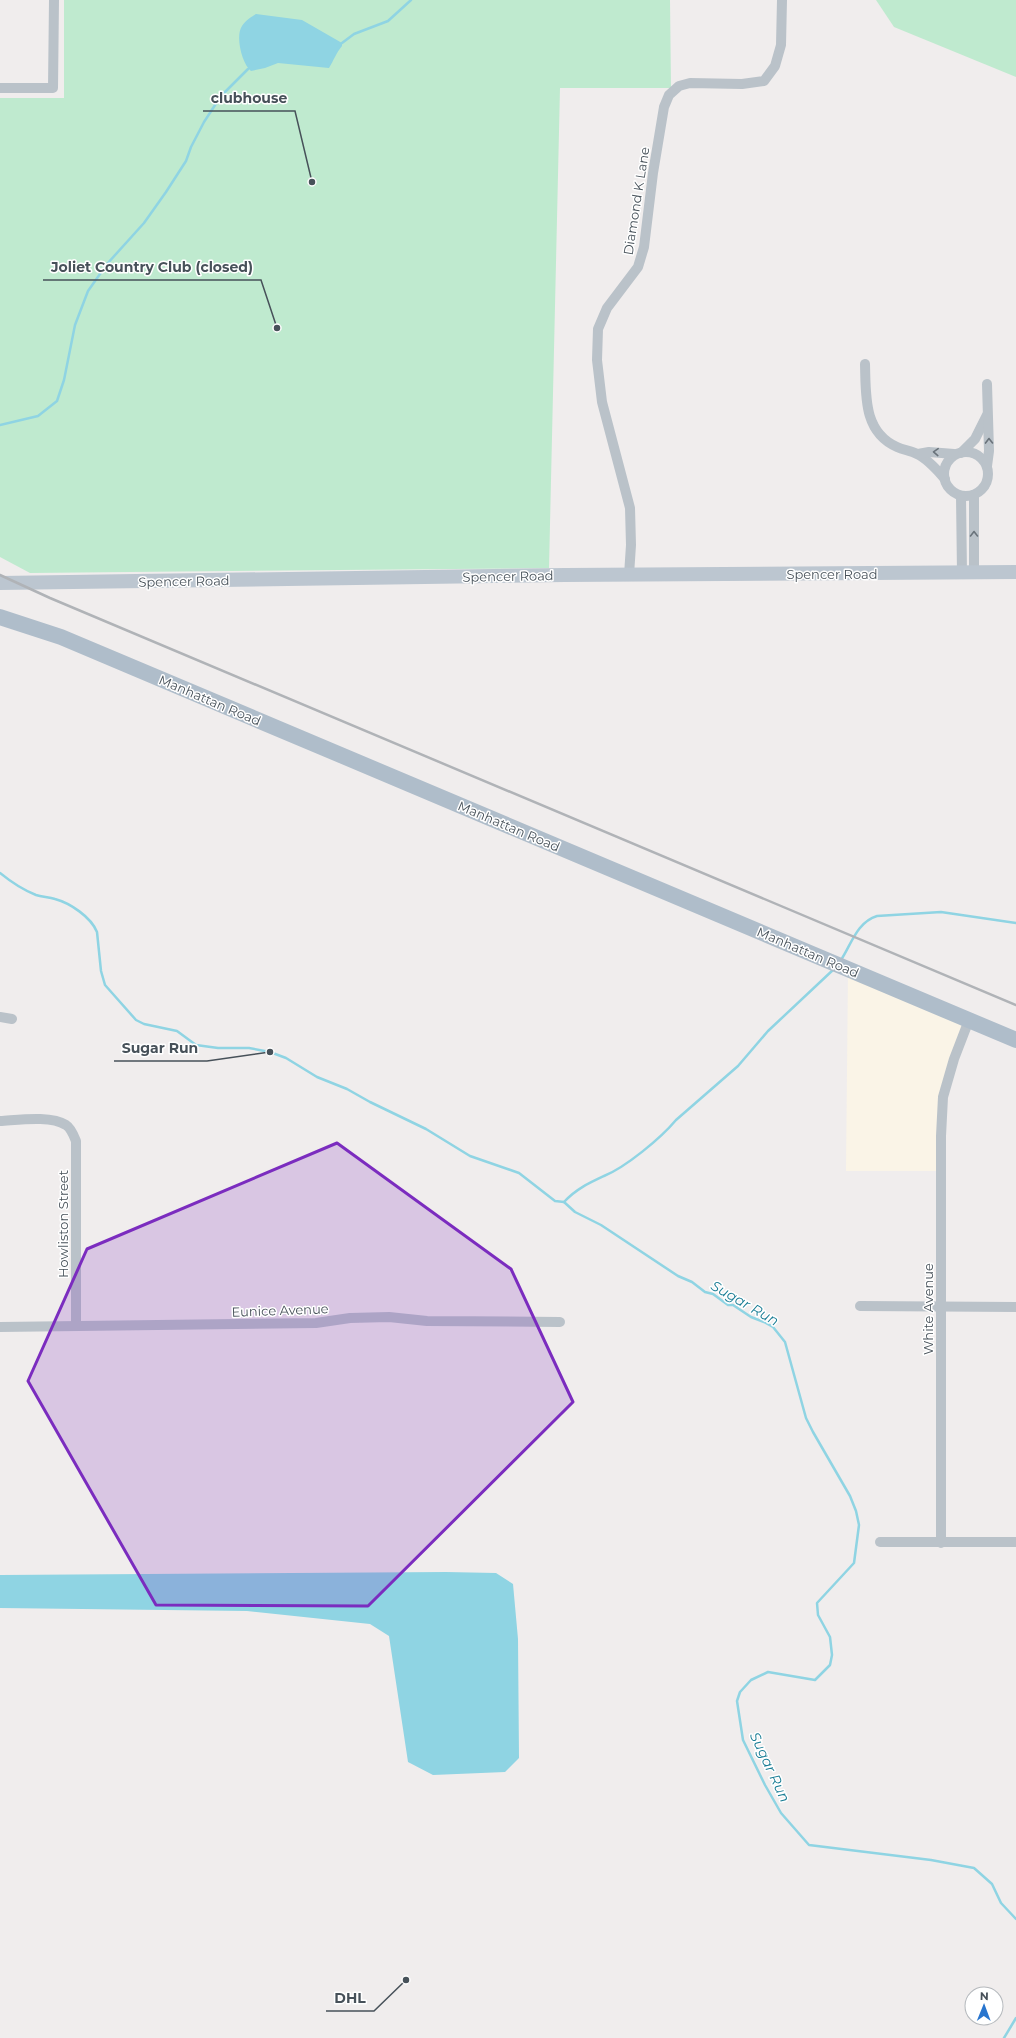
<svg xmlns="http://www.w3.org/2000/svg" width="1016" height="2038" font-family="Montserrat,sans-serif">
  <rect width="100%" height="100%" fill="#f0eded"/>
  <path fill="#faf4e7" d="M848,972l117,50 -14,36 -15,113h-90z"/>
  <g fill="#bfeacf">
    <path d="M64,0h606l1,88h-111l-11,480 -519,5 -30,-16v-459h64z"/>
    <path d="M876,0h140v77l-122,-50z"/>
  </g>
  <g fill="#8fd4e3">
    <path d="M256,14l46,6 40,23v3c-6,7 -8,14 -13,22l-51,-5 -13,5 -14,3c-9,-7 -16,-35 -9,-45 3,-5 9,-9 14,-12z"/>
    <path d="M446,1572l50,1 17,11 5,55 1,119 -14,14 -72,3 -25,-13 -19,-126 -19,-12 -123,-13 -247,-3v-33z"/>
  </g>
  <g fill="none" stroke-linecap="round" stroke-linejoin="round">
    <g stroke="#8fd4e3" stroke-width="2.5">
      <path d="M342,43l12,-9 34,-13 23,-21"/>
      <path d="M0,425l38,-9 19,-15 7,-21 11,-55 13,-34 19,-27 37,-41 22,-31 20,-31 5,-14 13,-25 17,-26 27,-27"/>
      <path d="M0,873c11,9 23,17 36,22 6,2 13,2 19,4 15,4 36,18 42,33l4,39 4,14 31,35 8,4 33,7 19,14 22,3h31l21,4 16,6 31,19 30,12 23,13 56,27 44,27 49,17 36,28 9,1 11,10 26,13 77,51 14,6 13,10 8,2 15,11h5l18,12 13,5 9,5 12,15 21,76 7,14 37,64 6,15 3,14 -5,38 -37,40 1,12 12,22 2,18 -2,10 -15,15 -47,-8 -17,8 -11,12 -3,9 6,39 22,45 16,28 28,32 122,15 43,8 18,16 9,19 15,16"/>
      <path d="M841,960c10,-15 16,-38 36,-44l64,-4 75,11"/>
      <path d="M564,1202c12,-13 25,-19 40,-26 22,-9 57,-38 72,-56l62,-54 30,-35 66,-62"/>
      <path d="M1004,2038l12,-20"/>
    </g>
    <g stroke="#bac2c9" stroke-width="10">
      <path d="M0,88h53l1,-88"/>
      <path d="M865,364c1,31 -2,68 32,83 7,3 14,4 20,7 11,5 21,17 28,25"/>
      <circle cx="966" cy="474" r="22"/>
      <path d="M961,453l14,-14 12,-24"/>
      <path d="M918,454l11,-2 25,2"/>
      <path d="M987,466l2,-15 -2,-67"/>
      <path d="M974,495v78"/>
      <path d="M961,496l1,77"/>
      <path d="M629,575l2,-30 -1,-37 -28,-106 -5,-42 1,-31 9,-21 31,-41 6,-20 9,-74 11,-66 5,-12 10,-9 11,-3 52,1 22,-3 11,-15 6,-21 1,-45"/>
      <path d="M0,1017l12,2"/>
      <path d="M0,1121c18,-1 51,-6 66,4 5,3 8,11 10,16v185"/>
      <path d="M860,1306l156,1"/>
      <path d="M0,1327l316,-4 34,-5 39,-1 38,4 133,1"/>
      <path d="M880,1542h136"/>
      <path d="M941,1543v-407l2,-39 11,-38 15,-39"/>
    </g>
    <path stroke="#bcc6d0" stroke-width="14" d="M0,583l565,-8 451,-3"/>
    <path stroke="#afbdca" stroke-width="16" d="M0,617l61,20 955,403"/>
    <path stroke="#b0b3b7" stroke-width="2.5" d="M0,575l50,23 966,407"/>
  </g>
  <defs><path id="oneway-chevron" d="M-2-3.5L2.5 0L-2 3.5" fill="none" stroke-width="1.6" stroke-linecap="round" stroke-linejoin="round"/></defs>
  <g stroke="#6a737b">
    <use href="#oneway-chevron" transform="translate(989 441) rotate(-91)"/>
    <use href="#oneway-chevron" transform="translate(936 452) rotate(-177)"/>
    <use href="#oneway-chevron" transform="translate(974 534) rotate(-90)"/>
  </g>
  <path fill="#7b2cbf" fill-opacity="0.2" stroke="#7b2cbf" stroke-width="3" stroke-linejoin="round" d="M337,1143l174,126 62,133 -205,204 -212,-1 -128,-224 59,-132z"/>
  <g text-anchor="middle" stroke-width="3" stroke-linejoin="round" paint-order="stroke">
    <g font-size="13" fill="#475159" stroke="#fff">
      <text transform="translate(636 201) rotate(-81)" y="5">Diamond K Lane</text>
      <text x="832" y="579">Spencer Road</text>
      <text transform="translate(508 576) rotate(-1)" y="5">Spencer Road</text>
      <text transform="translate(184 581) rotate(-1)" y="5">Spencer Road</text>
      <text transform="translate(210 700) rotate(23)" y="5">Manhattan Road</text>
      <text transform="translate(509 826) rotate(23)" y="5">Manhattan Road</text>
      <text transform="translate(808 952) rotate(23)" y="5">Manhattan Road</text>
      <text transform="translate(63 1224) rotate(-90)" y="5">Howliston Street</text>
      <text transform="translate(928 1309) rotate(-90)" y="5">White Avenue</text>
      <text transform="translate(280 1310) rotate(-2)" y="5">Eunice Avenue</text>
    </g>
    <g font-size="14" font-style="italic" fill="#187c94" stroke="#fff">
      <text transform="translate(745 1303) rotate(30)" y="5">Sugar Run</text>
      <text transform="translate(770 1767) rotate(65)" y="5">Sugar Run</text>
    </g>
  </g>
  <path fill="none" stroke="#475159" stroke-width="1.5" d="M312 182L295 111H203M277 328L261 280H43M270 1052L207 1061H114M406 1980L374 2011H326"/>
  <g fill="#475159" stroke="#fff" stroke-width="1.5">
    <circle cx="312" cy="182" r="4"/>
    <circle cx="277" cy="328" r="4"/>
    <circle cx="270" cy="1052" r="4"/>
    <circle cx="406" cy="1980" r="4"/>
  </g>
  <g font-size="14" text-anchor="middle" font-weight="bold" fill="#475159" stroke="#fff" stroke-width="3" stroke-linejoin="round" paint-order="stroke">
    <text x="249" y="103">clubhouse</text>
    <text x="152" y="272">Joliet Country Club (closed)</text>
    <text x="160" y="1053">Sugar Run</text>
    <text x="350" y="2003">DHL</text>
  </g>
  <g transform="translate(984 2006) rotate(1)"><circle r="19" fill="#ffffff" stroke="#b5b9bd"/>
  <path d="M0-3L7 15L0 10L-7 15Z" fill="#2875ce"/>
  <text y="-6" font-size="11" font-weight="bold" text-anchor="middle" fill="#475159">N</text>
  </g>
</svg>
